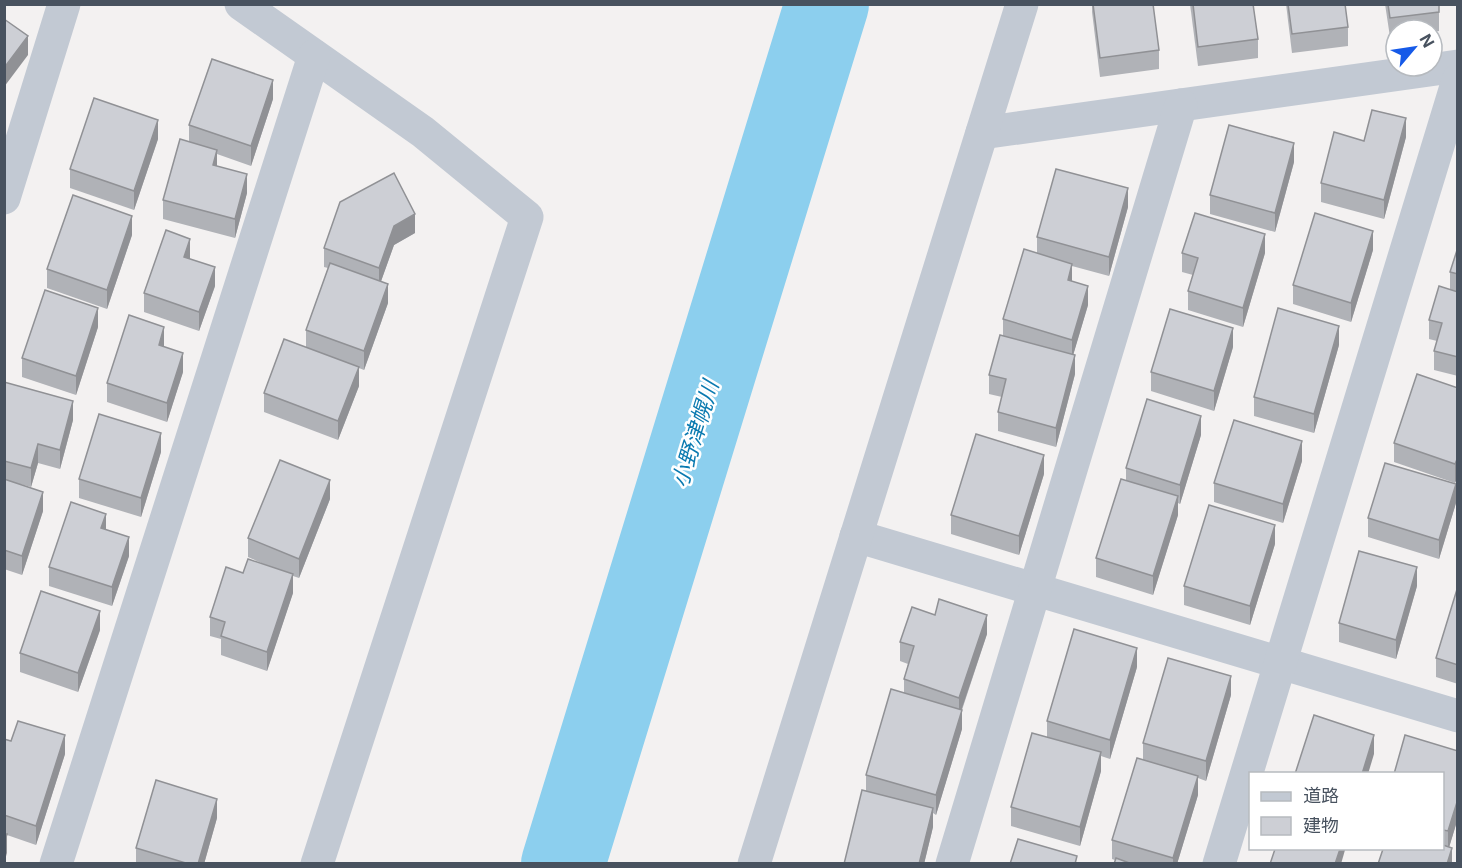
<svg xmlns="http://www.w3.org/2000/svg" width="1462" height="868" font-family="Inter,'Noto Sans JP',sans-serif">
  <rect width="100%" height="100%" fill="#f3f1f1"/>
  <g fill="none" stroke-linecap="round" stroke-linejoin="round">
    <path stroke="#8ccfee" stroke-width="84" d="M563,864l264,-860"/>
    <g stroke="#c2c9d3" stroke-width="33">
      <path d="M241,4l182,128 104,85 -210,647"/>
      <path d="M982,133l476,-67"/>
      <path d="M4,198l60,-194"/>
      <path d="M856,536l602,180"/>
      <path d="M56,864l258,-808"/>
      <path d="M754,864l268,-860"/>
      <path d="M952,864l229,-759"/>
      <path d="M1219,864l239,-784"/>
    </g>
  </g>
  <g fill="#b0b2b7">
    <path d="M1092,4h61l6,46v19l-59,8 -8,-65z"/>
    <path d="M1190,4h63l5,35v19l-60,8z"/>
    <path d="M1286,4h59l3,23v19l-56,7z"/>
    <path d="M1385,4h54v27l-7,1v-2h-36v6l-6,1z"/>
    <path d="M273,99l-22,67 -34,-12v12l30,27 -12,45 -72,-19v-19l26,-58v-17z"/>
    <path d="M1406,137l-22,82 -63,-17v-19l43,-42z"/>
    <path d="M158,139l-24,71 -64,-22v-19z"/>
    <path d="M1294,162l-19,70 -65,-18v-19z"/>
    <path d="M1128,207l-19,69 -37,-10v15l16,24 -15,50 2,19 -19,73 -58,-16v-19l4,-15 -13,-3v-19l14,-40v-16l34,-66v-16z"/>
    <path d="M415,233l-21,12 -13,36 7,22 -24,67 -5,-2v18l-21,54 -74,-28v-19l42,-46v-17l22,-62 -4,-1v-19z"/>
    <path d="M132,235l-25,74 -60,-21v-19z"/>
    <path d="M1458,247v129l-24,-6v-19l3,-10 -8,-2v-19l21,-31v-17z"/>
    <path d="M1373,250l-22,72 -58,-18v-19z"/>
    <path d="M1182,253h83l-22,74 -55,-17v-19l5,-16 -11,-3z"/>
    <path d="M190,259l25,27 -16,45 -55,-19v-19z"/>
    <path d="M98,327l-22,68 -54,-18v-19z"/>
    <path d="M1339,345l-25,88 -60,-17v-19z"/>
    <path d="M1233,347l-19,64 -63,-20v-19z"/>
    <path d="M183,372l-16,50 -60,-20v-19z"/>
    <path d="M4,382l69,38 -13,49 -22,-6 -7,24 -11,-3 23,27 -21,64 -18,-6z"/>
    <path d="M1458,388v88l-3,7 -61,-21v-19z"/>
    <path d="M1201,435l-21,69 -2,-1v12l-25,80 -57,-18v-19l30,-78v-12z"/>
    <path d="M161,452l-20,65 -62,-19v-19z"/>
    <path d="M1302,461l-19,62 -69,-21v-19z"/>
    <path d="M1044,474l-25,81 -68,-21v-19z"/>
    <path d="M330,499l-31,79 -6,-2v17l-26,78 -46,-16v-16l-11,-3v-19l33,-44 25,-7 -20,-9v-19z"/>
    <path d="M1456,503l-17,56 -71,-22v-19z"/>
    <path d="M106,529l23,27 -17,50 -63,-20v-19z"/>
    <path d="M1275,544l-25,81 -66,-20v-19z"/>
    <path d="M1417,586l-21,73 -57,-17v-19z"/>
    <path d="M1458,586v98l-22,-7v-19z"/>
    <path d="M100,630l-22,62 -58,-20v-19z"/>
    <path d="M987,634l-25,76v19l-26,86 -3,-2v14l-9,37h-80l22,-73v-16l38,-82v-14l4,-15 -8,-3v-19z"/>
    <path d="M1137,667l-27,92 -9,-3v15l-21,75 -69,-20v-19l36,-70v-16z"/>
    <path d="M1231,695l-25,86 -8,-3v17l-21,69h-63l1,-4 -3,-1v-19l31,-80v-17z"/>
    <path d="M4,739l61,15 -29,91 -29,-10v18l-3,-9z"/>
    <path d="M1458,751v67l-9,29 3,17 -9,-15v-75z"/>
    <path d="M217,818l-13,46h-68v-16z"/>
  </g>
  <g fill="#909195">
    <path d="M28,36v19l-24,32v-19z"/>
    <path d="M273,80v19l-22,67v-20z"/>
    <path d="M1406,118v19l-22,82v-19z"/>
    <path d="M158,120v19l-24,71v-19z"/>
    <path d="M1294,143v19l-19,70v-19z"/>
    <path d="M217,150v19l-4,-4z"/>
    <path d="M247,174v19l-12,45v-19z"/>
    <path d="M1128,188v19l-19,69v-19z"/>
    <path d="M415,214v19l-21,12 -15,42v-19l15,-42z"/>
    <path d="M132,216v19l-25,74v-19z"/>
    <path d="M1373,231v19l-22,72v-19z"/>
    <path d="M1265,234v19l-22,74v-19z"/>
    <path d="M190,239v19l-6,18v-19z"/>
    <path d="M1072,264v19l-4,-3z"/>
    <path d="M215,267v19l-16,45v-19z"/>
    <path d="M388,284v19l-24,67v-19z"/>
    <path d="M1088,286v19l-16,54v-19z"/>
    <path d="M98,308v19l-22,68v-19z"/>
    <path d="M1339,326v19l-25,88v-19z"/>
    <path d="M164,327v19l-5,18v-19z"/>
    <path d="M1233,328v19l-19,64v-20z"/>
    <path d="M183,353v19l-16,50v-19z"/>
    <path d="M1075,355v19l-19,73v-19z"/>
    <path d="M359,367v19l-21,54v-19z"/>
    <path d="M73,401v19l-13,49v-19z"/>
    <path d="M1201,416v19l-21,69v-19z"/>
    <path d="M161,433v19l-20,65v-19z"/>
    <path d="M1302,441v20l-19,62v-19z"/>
    <path d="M38,444v19l-7,24v-19z"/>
    <path d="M1044,455v19l-25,81v-19z"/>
    <path d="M1458,457v19l-3,7v-19z"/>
    <path d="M330,480v19l-31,79v-19z"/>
    <path d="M1456,484v19l-17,56v-19z"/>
    <path d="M43,492v19l-21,64v-19z"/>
    <path d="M1178,496v19l-25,80v-19z"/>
    <path d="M106,514v19l-5,-5z"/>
    <path d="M1275,525v19l-25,81v-19z"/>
    <path d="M129,537v19l-17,50v-19z"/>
    <path d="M1417,567v19l-21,73v-19z"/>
    <path d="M293,574v19l-26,78v-19z"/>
    <path d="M100,611v19l-22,62v-19z"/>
    <path d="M987,615v19l-28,83v-19z"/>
    <path d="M1137,648v19l-27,92v-19z"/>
    <path d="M1231,676v19l-25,86v-20z"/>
    <path d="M962,710v19l-26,86v-20z"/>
    <path d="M65,735v19l-29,91v-19z"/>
    <path d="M1374,735v19l-6,20h-6z"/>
    <path d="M1101,752v19l-21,75v-19z"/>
    <path d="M1198,776v19l-21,69h-4v-6z"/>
    <path d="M217,799v19l-13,46h-6z"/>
    <path d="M1458,799v19l-10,33v-20z"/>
    <path d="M933,808v19l-9,37h-5z"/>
    <path d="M7,834v19l-3,10v-19z"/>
    <path d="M1452,848v16h-5z"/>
    <path d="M1340,849h5v1l-4,14h-6z"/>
  </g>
  <g fill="#cdcfd5" stroke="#909195" stroke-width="1.5">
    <path d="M1093,4h60l6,46 -59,8z"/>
    <path d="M1193,4h60l5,35 -60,8z"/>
    <path d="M1288,4h57l3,23 -56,7z"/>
    <path d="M1388,4h51v8l-49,6z"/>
    <path d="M4,19l24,17 -24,32z"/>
    <path d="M212,59l61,21 -22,66 -62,-21z"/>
    <path d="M94,98l64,22 -24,71 -64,-22z"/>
    <path d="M1372,110l34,8 -22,82 -63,-17 13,-51 30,9z"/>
    <path d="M1229,125l65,18 -19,70 -65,-18z"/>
    <path d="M180,139l37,11 -4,15 34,9 -12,45 -72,-19z"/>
    <path d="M1056,169l72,19 -19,69 -72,-20z"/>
    <path d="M394,173l21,41 -21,12 -15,42 -55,-20 16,-46z"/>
    <path d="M73,195l59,21 -25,74 -60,-21z"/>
    <path d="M1195,213l70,21 -22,74 -55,-17 10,-33 -16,-5z"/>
    <path d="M1315,213l58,18 -22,72 -58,-18z"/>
    <path d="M166,230l24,9 -6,18 31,10 -16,45 -55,-19z"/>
    <path d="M1458,247v27l-8,-2z"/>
    <path d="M1024,249l48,15 -4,16 20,6 -16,54 -69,-21z"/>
    <path d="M330,263l58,21 -24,67 -58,-21z"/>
    <path d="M1439,286l19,6v65l-24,-6 8,-28 -13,-3z"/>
    <path d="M45,290l53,18 -22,68 -54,-18z"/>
    <path d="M1278,308l61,18 -25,88 -60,-17z"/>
    <path d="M1170,309l63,19 -19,63 -63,-19z"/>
    <path d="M129,315l35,12 -5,18 24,8 -16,50 -60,-20z"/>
    <path d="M1000,335l75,20 -19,73 -58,-16 8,-33 -17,-4z"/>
    <path d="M284,339l75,28 -21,54 -74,-28z"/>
    <path d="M1417,374l41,14v69l-3,7 -61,-21z"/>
    <path d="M4,382l69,19 -13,49 -22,-6 -7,24 -27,-7z"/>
    <path d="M1147,399l54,17 -21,69 -54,-17z"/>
    <path d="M99,414l62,19 -20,65 -62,-19z"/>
    <path d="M1234,420l68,21 -19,63 -69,-21z"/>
    <path d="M976,434l68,21 -25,81 -68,-21z"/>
    <path d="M280,460l50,20 -31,79 -51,-21z"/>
    <path d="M1385,463l71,21 -17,56 -71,-22z"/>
    <path d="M4,479l39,13 -21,64 -18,-6z"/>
    <path d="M1121,479l57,17 -25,80 -57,-18z"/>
    <path d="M71,502l35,12 -5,14 28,9 -17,50 -63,-20z"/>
    <path d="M1209,505l66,20 -25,81 -66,-20z"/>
    <path d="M1359,551l58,16 -21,73 -57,-17z"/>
    <path d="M248,559l45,15 -26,78 -46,-16 4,-14 -15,-5 16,-50 17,6z"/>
    <path d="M1458,586v79l-22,-7z"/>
    <path d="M41,591l59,20 -22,62 -58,-20z"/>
    <path d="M939,599l48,16 -28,83 -55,-19 10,-33 -14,-4 12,-35 23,8z"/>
    <path d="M1074,629l63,19 -27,92 -63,-19z"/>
    <path d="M1168,658l63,18 -25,85 -63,-18z"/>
    <path d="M891,689l71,21 -26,85 -70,-20z"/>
    <path d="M1314,715l60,20 -12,39h-67z"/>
    <path d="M18,721l47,14 -29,91 -32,-11v-76l7,2z"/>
    <path d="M1032,733l69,19 -21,75 -69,-20z"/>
    <path d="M1405,735l53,16v48l-10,32 -5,-1v-56h-49z"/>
    <path d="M1137,758l61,18 -25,82 -61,-18z"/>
    <path d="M156,780l61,19 -19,65h-9l-53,-16z"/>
    <path d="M862,790l71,18 -14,56h-75z"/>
    <path d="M4,834h3l-3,10z"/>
    <path d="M1018,839l59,17 -2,8h-65z"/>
    <path d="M1443,845l9,3 -5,16h-69l5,-15h60z"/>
    <path d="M1275,849h65l-5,15h-65z"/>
    <path d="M1116,858l16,6h-18z"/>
  </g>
  <g text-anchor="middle" stroke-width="5" stroke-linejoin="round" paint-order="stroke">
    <g font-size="22" font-style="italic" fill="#0a7ab0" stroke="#fff">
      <text transform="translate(695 434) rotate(-73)" y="8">小野津幌川</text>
    </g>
  </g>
  <rect width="1462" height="868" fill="none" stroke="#48525f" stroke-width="12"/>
  <rect x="1249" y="772" width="195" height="78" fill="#ffffff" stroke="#b6babf" stroke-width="1.5"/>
  <rect x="1261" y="792" width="30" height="9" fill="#c2c9d3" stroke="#b6babf" stroke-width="1.5"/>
  <text x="1303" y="802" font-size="18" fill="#48525f">道路</text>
  <rect x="1261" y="817" width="30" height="18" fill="#cdcfd5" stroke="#b6babf" stroke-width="1.5"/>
  <text x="1303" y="832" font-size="18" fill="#48525f">建物</text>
  <g transform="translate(1414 48) rotate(61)"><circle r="28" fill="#ffffff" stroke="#b6babf" stroke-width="1.5"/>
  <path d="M0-4.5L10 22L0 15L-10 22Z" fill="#165ae8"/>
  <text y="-9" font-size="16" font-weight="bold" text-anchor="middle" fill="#48525f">N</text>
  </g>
</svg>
